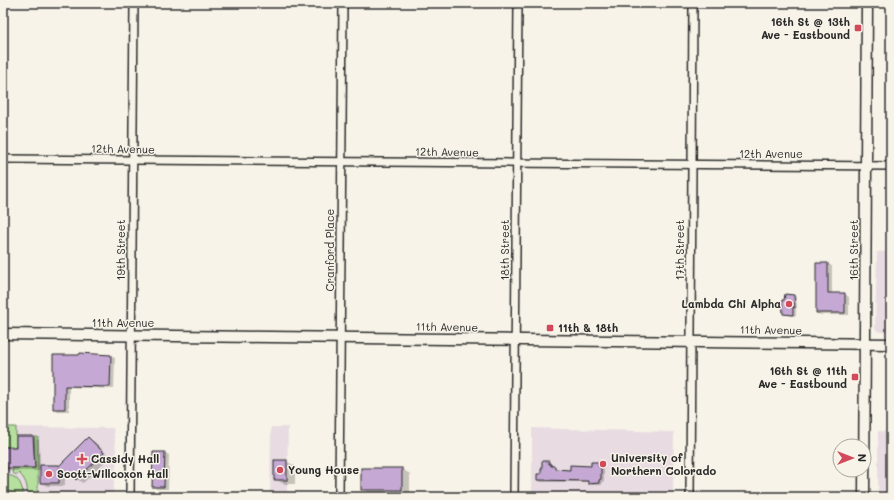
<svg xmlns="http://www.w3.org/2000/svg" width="894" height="500" font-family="Mali,sans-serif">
  <rect width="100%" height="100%" fill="#f7f3e8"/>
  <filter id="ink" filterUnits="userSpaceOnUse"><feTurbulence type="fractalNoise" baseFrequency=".025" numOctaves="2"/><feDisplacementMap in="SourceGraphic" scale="8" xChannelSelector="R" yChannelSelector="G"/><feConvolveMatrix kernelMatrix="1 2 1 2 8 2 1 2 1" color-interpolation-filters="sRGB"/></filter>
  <g filter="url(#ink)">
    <g fill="#e8dce2">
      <path d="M891,251v82l-11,-1 -3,-1 -2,-3 2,-76z"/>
      <path d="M3,427l110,1 4,30 -4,36h-110z"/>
      <path d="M271,427h17l-1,68h-17z"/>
      <path d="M532,428l142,4 -1,65h-141z"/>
      <path d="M878,431l13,1v65h-13z"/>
    </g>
    <g fill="#b5e09d" stroke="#708664">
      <rect x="3" y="427" width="13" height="20"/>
      <path d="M34,437h4v57l-11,-1c1,-7 -2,-14 -8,-20l-2,2 -5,-2 1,-5h22z"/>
      <path d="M5,475c12,0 17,8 18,19h-20v-18z"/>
    </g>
    <g fill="#0003">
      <path d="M827,264l5,2v28h13l4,3v18h-28l-4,-3z"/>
      <path d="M794,296l2,1 1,11h-1v8l-9,-1 -3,-1z"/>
      <path d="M54,356h57l4,2 -1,31 -45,-2v24h-11l-4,-3z"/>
      <path d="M17,437h16l6,3 1,26 20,1 28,-29 7,4 15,15 -27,26 -6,-4 -1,1 -11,-8v14h-18l-6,-3v-12h-38v-31l1,8h13z"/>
      <path d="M165,453l4,2 -1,34h-11l-4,-2z"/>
      <path d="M286,461l9,5v18h-11l-9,-5z"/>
      <path d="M549,462l9,8 13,1 21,-4v-4h6l6,5v13l-2,1v3h-10l-3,-3h-48l-3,-2z"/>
      <path d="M402,469l8,5v20h-39l-9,-5z"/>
    </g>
    <g fill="#c5a8d4" stroke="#2b2b2b">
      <path d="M816,263h12v30h17v20h-29z"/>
      <path d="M785,294l9,1 1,13 -2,-1v8l-10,-1 -1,-14h2z"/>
      <path d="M80,353l31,2 -1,32 -45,-1v23h-12v-54h26z"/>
      <path d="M16,436h17l2,32h-32v-21h13z"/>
      <path d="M88,437l16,16 -28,27 -5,-5 -2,2 -10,-9v15h-19v-18h19v1z"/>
      <path d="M153,452h12l-1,35h-12z"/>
      <rect x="274" y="460" width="13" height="20"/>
      <path d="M542,461h7v3h2v2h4v3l15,1v-5l21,1v-4h7v4h3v13l-2,1v3l-11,1v-3h-2l-49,-1v-6h4v-5h1z"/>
      <rect x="361" y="468" width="41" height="22"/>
    </g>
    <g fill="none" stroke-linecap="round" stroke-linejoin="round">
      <g stroke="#2b2b2b" stroke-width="10">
        <g id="street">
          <path d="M3,159l888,7"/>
          <path d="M130,497l4,-494"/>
          <path d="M339,497l4,-494"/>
          <path d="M514,497l4,-494"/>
          <path d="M690,497l3,-494"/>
        </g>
      </g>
      <g stroke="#2b2b2b" stroke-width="13">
        <g id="secondary">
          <path d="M3,334l888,10"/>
          <path d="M864,497l3,-494"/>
        </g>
      </g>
      <use href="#street" stroke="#f7f3e8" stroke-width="7"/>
      <use href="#secondary" stroke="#f7f3e8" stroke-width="10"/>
    </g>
  </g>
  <g fill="#d1495b" stroke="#f7f3e8" stroke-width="1.5">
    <rect x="854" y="24" width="8" height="8" rx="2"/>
    <circle cx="789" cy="304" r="4"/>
    <rect x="546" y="324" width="8" height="8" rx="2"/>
    <rect x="851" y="373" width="8" height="8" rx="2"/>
    <path d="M80 453h4v4h4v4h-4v4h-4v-4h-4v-4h4z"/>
    <circle cx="603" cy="464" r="4"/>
    <circle cx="280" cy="470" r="4"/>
    <circle cx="49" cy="474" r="4"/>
  </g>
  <g text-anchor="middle" stroke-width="3" stroke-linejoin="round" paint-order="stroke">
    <g font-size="11" font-weight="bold" fill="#2b2b2b" stroke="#f7f3e8" text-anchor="start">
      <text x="850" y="26" text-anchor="end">16th St @ 13th<tspan x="850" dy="13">Ave - Eastbound</tspan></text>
      <text x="781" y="308" text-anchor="end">Lambda Chi Alpha</text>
      <text x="558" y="332">11th &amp; 18th</text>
      <text x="847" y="375" text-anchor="end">16th St @ 11th<tspan x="847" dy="13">Ave - Eastbound</tspan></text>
      <text x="611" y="462">University of<tspan x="611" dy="13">Northern Colorado</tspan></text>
      <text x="91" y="463">Cassidy Hall</text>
      <text x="288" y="474">Young House</text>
      <text x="57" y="478">Scott-Willcoxon Hall</text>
    </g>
    <g font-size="11" fill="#2b2b2b" stroke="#f7f3e8">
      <text transform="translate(123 149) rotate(1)" y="4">12th Avenue</text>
      <text transform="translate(447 152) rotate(1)" y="4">12th Avenue</text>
      <text x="771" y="158">12th Avenue</text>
      <text transform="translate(121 250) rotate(-90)" y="4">19th Street</text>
      <text transform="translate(330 250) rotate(-90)" y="4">Cranford Place</text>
      <text transform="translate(505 250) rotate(-90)" y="4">18th Street</text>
      <text transform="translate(680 250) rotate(-90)" y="4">17th Street</text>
      <text transform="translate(854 250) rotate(-90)" y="4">16th Street</text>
      <text x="123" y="327">11th Avenue</text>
      <text transform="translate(447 327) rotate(1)" y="4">11th Avenue</text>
      <text transform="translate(771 330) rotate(1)" y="4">11th Avenue</text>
    </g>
  </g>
  <rect width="894" height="500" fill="none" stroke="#f7f3e8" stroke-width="16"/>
  <rect x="8" y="8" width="878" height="484" fill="none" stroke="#2b2b2b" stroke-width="1.5" filter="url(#ink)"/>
  <g transform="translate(852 458) rotate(90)"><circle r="19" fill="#f7f3e8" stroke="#a5a39c"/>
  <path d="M0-3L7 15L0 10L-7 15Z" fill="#d1495b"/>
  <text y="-6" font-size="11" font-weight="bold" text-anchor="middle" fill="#2b2b2b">N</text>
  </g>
</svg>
